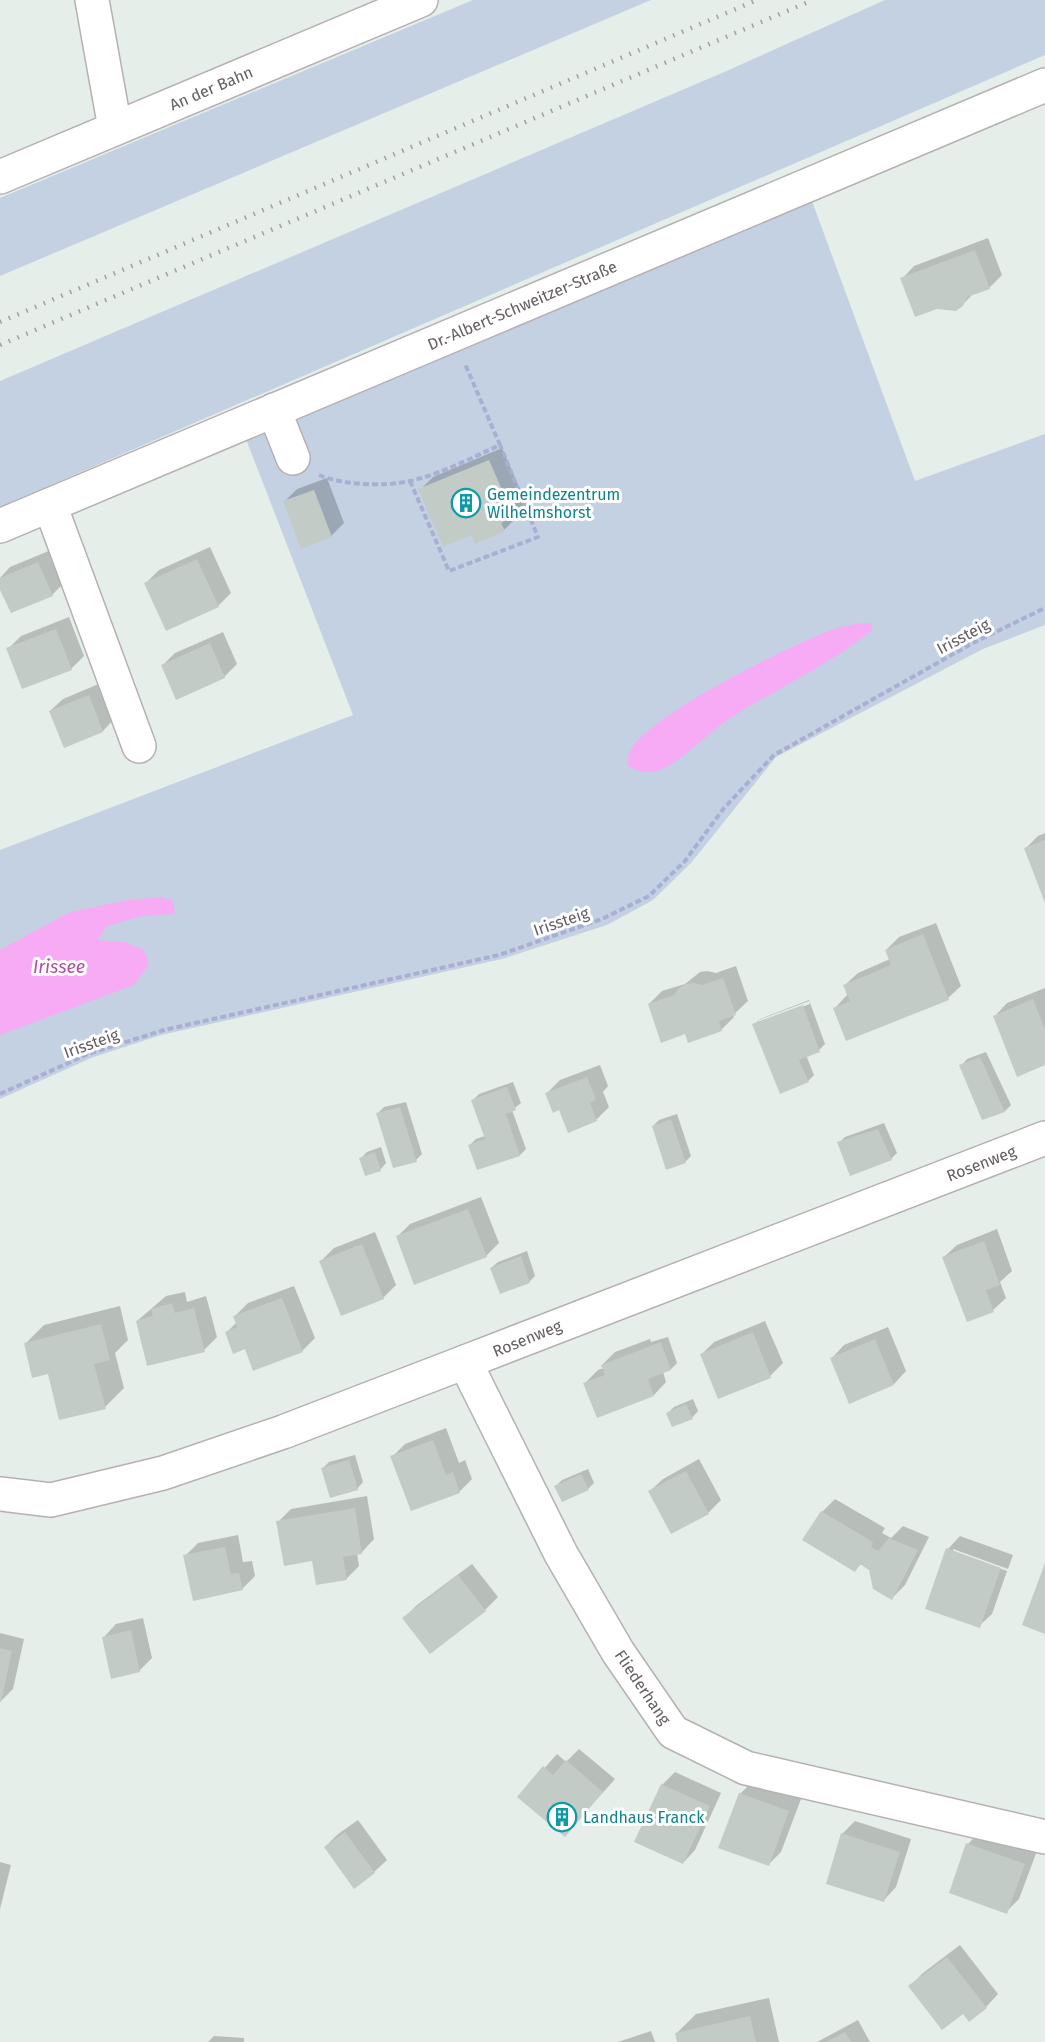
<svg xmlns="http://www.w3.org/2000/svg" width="1045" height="2042" font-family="'Fira Sans',sans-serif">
  <rect width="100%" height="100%" fill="#e5eee8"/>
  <g fill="#c4d1e3">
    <path d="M473,0h178l-651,276v-78z"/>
    <path d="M885,0h160v55l-1045,452v-126l722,-308z"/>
    <path d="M809,193l106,288 130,-47v191l-62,24 -207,108 -85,106 -38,37 -46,25 -105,34 -341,76 -70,23 -91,41v-249l353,-135 -109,-281z"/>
  </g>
  <g fill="#f7abf5">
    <path d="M860,623h11l1,7c-42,35 -93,57 -140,87 -24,15 -44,40 -70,52 -13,6 -23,3 -35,-4 1,-4 1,-10 3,-13 14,-35 168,-111 207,-124 7,-2 15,-3 23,-5z"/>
    <path d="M162,897l11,4 2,13 -32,2 -36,10 -10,14 28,2 19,8 5,14 -15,21 -134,50v-85l70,-38 59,-12z"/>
  </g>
  <g fill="#0003" fill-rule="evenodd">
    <path d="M988,238l14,37 -13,13 -15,5 -11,11 -61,-25 12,-13z"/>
    <path d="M502,448l24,55 -11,11 2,3 -13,13 -32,3 -52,-43 13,-13z"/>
    <path d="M327,478l17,45 -13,13 -47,-34 13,-13z"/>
    <path d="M210,547l21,46 -13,13 -72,-23 13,-13z"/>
    <path d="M51,550l14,32 -13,13 -52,-9v-8l10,-11z"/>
    <path d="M69,617l15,39 -13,13 -63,-20 13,-13z"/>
    <path d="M223,632l14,32 -13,13 -62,-11 13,-13z"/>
    <path d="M101,683l14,35 -12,13 -38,15 -15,-35 13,-12z"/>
    <path d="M1045,833v64l-20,-48 13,-13z"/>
    <path d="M936,923l25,63 -13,12 -113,10 12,-13 -2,-10 13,-12 32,-14 -4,-9 13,-13z"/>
    <path d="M736,966l12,35 -15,14 1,2 -13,13 -35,2 -37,-28 13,-13 23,-7 15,-12 7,-1 9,2z"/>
    <path d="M1045,988v76l-50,-48 12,-13z"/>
    <path d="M809,1000l16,44 -6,6 -13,5 8,20 -6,6 -54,-56 6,-6zM809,1001l1,3 -51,19v-3z"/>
    <path d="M986,1052l25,53 -6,6 -22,8 -22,-53 6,-7z"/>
    <path d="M600,1065l8,21 -5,6 6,15 -13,13 -49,-27 13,-13z"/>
    <path d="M513,1082l8,21 -9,7 14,39 -6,6 -42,13 -8,-23 6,-6 9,-3 -12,-36 6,-6z"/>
    <path d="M406,1102l16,52 -6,6 -38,-47 6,-6z"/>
    <path d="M677,1114l14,42 -6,6 -32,-36 6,-6z"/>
    <path d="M884,1123l13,30 -6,6 -52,-16 6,-6z"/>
    <path d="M381,1147l5,16 -6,7 -19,-12 6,-6z"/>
    <path d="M481,1197l18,46 -13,13 -89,-19 13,-13z"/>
    <path d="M997,1229l15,42 -12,11 6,16 -13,12 -49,-53 13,-12z"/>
    <path d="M375,1232l21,53 -13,13 -62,-37 13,-13z"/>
    <path d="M527,1251l8,25 -6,6 -38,-14 7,-6z"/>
    <path d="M294,1286l21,52 -13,13 -56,-4 -19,-15 10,-10 -2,-6 13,-13z"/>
    <path d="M185,1292l2,10 19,-6 11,41 -13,13 -67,-29 29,-25z"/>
    <path d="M120,1306l8,34 -13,13 9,35 -19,19 -56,-34 -24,-29 19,-19z"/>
    <path d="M765,1321l18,42 -13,13 -69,-21 13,-13z"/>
    <path d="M888,1327l18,44 -12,13 -44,18 -18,-44 12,-13z"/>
    <path d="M668,1337l9,26 -6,6 -8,3 3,10 -12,13 -69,-12 13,-13 6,-2 -2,-3 13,-13 35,-13 1,3z"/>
    <path d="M693,1399l5,12 -6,7 -24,-5 6,-6z"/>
    <path d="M446,1428l13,35 6,-3 7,19 -13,13 -67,-35 13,-13z"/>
    <path d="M355,1455l8,27 -6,7 -34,-21 6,-6z"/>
    <path d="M699,1459l22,41 -13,13 -58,-22 13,-12z"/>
    <path d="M588,1469l6,14 -6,6 -32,-3 6,-6z"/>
    <path d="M367,1496l7,43 -12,13 -5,1 2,13 -13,13 -33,-20 -35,-37 13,-13z"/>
    <path d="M835,1499l50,29 -3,5 9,5 12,-12 26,11 -24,48 -13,13 -21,-29 -9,-6 -7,7 -33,-58z"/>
    <path d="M238,1535l5,27 9,-1 3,15 -13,13 -57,-33 13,-13z"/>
    <path d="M960,1536l53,19 -5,14 -55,-20v3l54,19 -15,43 -13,12 -31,-77z"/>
    <path d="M472,1564l26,33 -13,13 -81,8 13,-13z"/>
    <path d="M143,1618l9,40 -13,13 -35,-34 12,-13z"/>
    <path d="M0,1633l24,6 -11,50 -13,13z"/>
    <path d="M579,1749l36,30 -50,56 -46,-38 38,-43 9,8z"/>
    <path d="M675,1772l46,21 -26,57 -12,13 -21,-78z"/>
    <path d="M753,1781l48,18 -20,53 -13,13 -28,-71z"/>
    <path d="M358,1820l29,40 -13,12 -49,-25 13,-13z"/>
    <path d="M855,1821l56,18 -15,48 -12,13 -42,-66z"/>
    <path d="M981,1831l56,20 -18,48 -13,13 -38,-68z"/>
    <path d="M0,1862l11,3 -11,44z"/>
    <path d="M960,1945l38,49 -12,13 -23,5 -53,-26 13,-13z"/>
    <path d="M769,1998l10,44h-100l-2,-9 19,-19z"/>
    <path d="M858,2020l12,22h-53z"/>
    <path d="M651,2031l4,11h-37z"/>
    <path d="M214,2036l30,2v4h-36z"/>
  </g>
  <g fill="#c3cbc6">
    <path d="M975,250l15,39 -23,8 -4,9 -7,5 -19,-2 -22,8 -15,-39z"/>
    <path d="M489,460l25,57 -13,6 4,8 -30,13 -4,-9 -28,12 -25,-58z"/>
    <path d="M314,490l18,47 -31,12 -18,-48z"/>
    <path d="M197,559l22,48 -53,24 -22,-48z"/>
    <path d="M38,562l15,34 -42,17 -11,-23v-12z"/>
    <path d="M56,629l16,41 -50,19 -16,-41z"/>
    <path d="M210,643l15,35 -49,22 -15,-35z"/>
    <path d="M89,695l14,37 -39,16 -15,-37z"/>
    <path d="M1045,840v63l-21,-55z"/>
    <path d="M923,934l26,66 -103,41 -13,-33 17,-7 -7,-16 48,-20 -6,-15z"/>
    <path d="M723,978l13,37 -17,6 3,10 -34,12 -3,-9 -24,9 -13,-39 26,-9 4,-6 8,-5 8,-1 8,2z"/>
    <path d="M1033,999l12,30v36l-28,12 -24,-61z"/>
    <path d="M803,1005l17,47 -21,8 10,22 -29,12 -28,-70z"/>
    <path d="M980,1057l25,55 -23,8 -23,-55z"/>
    <path d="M587,1077l9,23 -6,3 7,18 -29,12 -9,-23 -6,3 -8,-20z"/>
    <path d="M507,1087l9,23 -10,4 14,42 -43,14 -9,-25 17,-6 -14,-39z"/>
    <path d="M400,1107l17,55 -24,6 -17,-55z"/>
    <path d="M671,1119l15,44 -20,7 -14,-44z"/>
    <path d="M878,1129l14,31 -42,16 -13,-34z"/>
    <path d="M375,1152l6,19 -16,5 -6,-18z"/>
    <path d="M468,1209l19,48 -73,28 -18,-49z"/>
    <path d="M984,1241l16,44 -14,5 8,22 -27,10 -25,-65z"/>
    <path d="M362,1244l22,55 -43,17 -22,-55z"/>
    <path d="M521,1256l9,27 -30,11 -10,-26z"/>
    <path d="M282,1298l21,54 -50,19 -8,-22 -12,5 -8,-22 12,-5 -4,-11z"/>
    <path d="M172,1303l3,10 19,-5 11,44 -58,14 -11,-45 17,-5 -2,-7z"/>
    <path d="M101,1324l9,36 -16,4 12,45 -47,11 -11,-46 -16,4 -8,-35z"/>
    <path d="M753,1332l18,46 -53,21 -18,-45z"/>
    <path d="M875,1339l19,46 -45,19 -19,-46z"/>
    <path d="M661,1342l10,28 -23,9 6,17 -57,22 -14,-35 22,-8 -4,-10z"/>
    <path d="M686,1404l7,15 -21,8 -6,-14z"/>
    <path d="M433,1440l13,35 7,-3 7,21 -49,18 -21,-55z"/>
    <path d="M349,1460l9,30 -28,8 -9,-30z"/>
    <path d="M686,1471l23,43 -38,20 -23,-43z"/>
    <path d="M581,1474l8,16 -27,12 -8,-16z"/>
    <path d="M355,1508l7,46 -19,3 4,23 -31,5 -4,-24 -28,5 -8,-45z"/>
    <path d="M821,1511l52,31 -2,5 7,4 11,-13 29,12 -26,50 -19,-11 -4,-19 -9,-6 -5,8 -53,-32z"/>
    <path d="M225,1547l6,27 8,-1 4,17 -50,11 -10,-46z"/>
    <path d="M946,1548l55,20 -21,60 -55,-19z"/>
    <path d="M1045,1563v71l-23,-9z"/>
    <path d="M458,1575l28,36 -56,43 -28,-36z"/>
    <path d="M131,1630l9,42 -29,7 -9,-42z"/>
    <path d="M0,1648l12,3 -11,51h-1z"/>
    <path d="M566,1760l37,32 -38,45 -48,-40 26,-31 10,9z"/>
    <path d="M661,1784l49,22 -27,58 -49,-22z"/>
    <path d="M739,1793l50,18 -20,55 -51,-18z"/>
    <path d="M345,1832l30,41 -21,16 -30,-42z"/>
    <path d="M841,1833l59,19 -16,50 -58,-18z"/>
    <path d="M966,1843l59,21 -18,50 -58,-21z"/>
    <path d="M947,1957l40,51 -18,14 -6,-8 -21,16 -34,-44z"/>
    <path d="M750,2016l6,26h-79l-2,-9z"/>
    <path d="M845,2032l6,10h-25z"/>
  </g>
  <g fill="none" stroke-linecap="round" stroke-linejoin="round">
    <g stroke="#b6b0b5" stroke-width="36">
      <g id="minor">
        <path d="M92,0l23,128"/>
        <path d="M0,177l421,-177"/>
        <path d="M274,410l19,48"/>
        <path d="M50,505l89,241"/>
        <path d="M0,526l1045,-441"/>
        <path d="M465,1362l96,192 57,98 55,80 73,36 299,69"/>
        <path d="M0,1494l51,6 112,-27 120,-41 182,-70 580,-224"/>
      </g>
    </g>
    <g stroke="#a8afd3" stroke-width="4" stroke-dasharray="6 3" stroke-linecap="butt">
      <path d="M319,475c23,10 66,12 91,6 31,-7 61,-23 90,-36l-35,-81"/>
      <path d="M410,481l39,90 89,-34 -38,-92"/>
      <path d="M0,1094l88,-40 76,-24 335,-75 103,-36 47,-23 36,-35 39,-53 50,-53 197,-111 74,-36"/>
    </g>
    <use href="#minor" stroke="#fff" stroke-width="33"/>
    <g stroke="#a19ea0" stroke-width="4.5" stroke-dasharray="1.5 8" stroke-linecap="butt">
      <path d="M0,322l757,-322"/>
      <path d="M0,345l813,-345"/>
    </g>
  </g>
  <defs>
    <g id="building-ring" transform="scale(1.5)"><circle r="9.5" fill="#fff" stroke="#0f9aa8" stroke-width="1.5"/><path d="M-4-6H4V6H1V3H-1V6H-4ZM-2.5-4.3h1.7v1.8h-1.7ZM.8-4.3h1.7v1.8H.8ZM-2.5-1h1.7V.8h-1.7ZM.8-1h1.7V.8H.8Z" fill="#0f9aa8"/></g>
  </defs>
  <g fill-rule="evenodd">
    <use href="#building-ring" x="466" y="503"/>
    <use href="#building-ring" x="562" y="1817"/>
  </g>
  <g text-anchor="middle" stroke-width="6" stroke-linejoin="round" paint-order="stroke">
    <g font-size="16" fill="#645d63" stroke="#fff">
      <text transform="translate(211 88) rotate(-23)" y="6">An der Bahn</text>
      <text transform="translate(522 305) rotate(-23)" y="6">Dr.-Albert-Schweitzer-Straße</text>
      <text transform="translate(963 636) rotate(-28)" y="6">Irissteig</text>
      <text transform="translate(561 921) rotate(-19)" y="6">Irissteig</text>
      <text transform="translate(91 1043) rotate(-20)" y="6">Irissteig</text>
      <text transform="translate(981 1163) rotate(-21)" y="6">Rosenweg</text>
      <text transform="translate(527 1338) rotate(-22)" y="6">Rosenweg</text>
      <text transform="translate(643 1687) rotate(56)" y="6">Fliederhang</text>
    </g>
    <g font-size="16" fill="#0d838f" stroke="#fff" text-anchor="start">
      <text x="487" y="500">Gemeindezentrum<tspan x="487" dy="18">Wilhelmshorst</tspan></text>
      <text x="583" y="1823">Landhaus Franck</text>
    </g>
    <g font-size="18" font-style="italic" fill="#b04da6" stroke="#fff">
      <text x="59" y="973">Irissee</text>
    </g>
  </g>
</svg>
